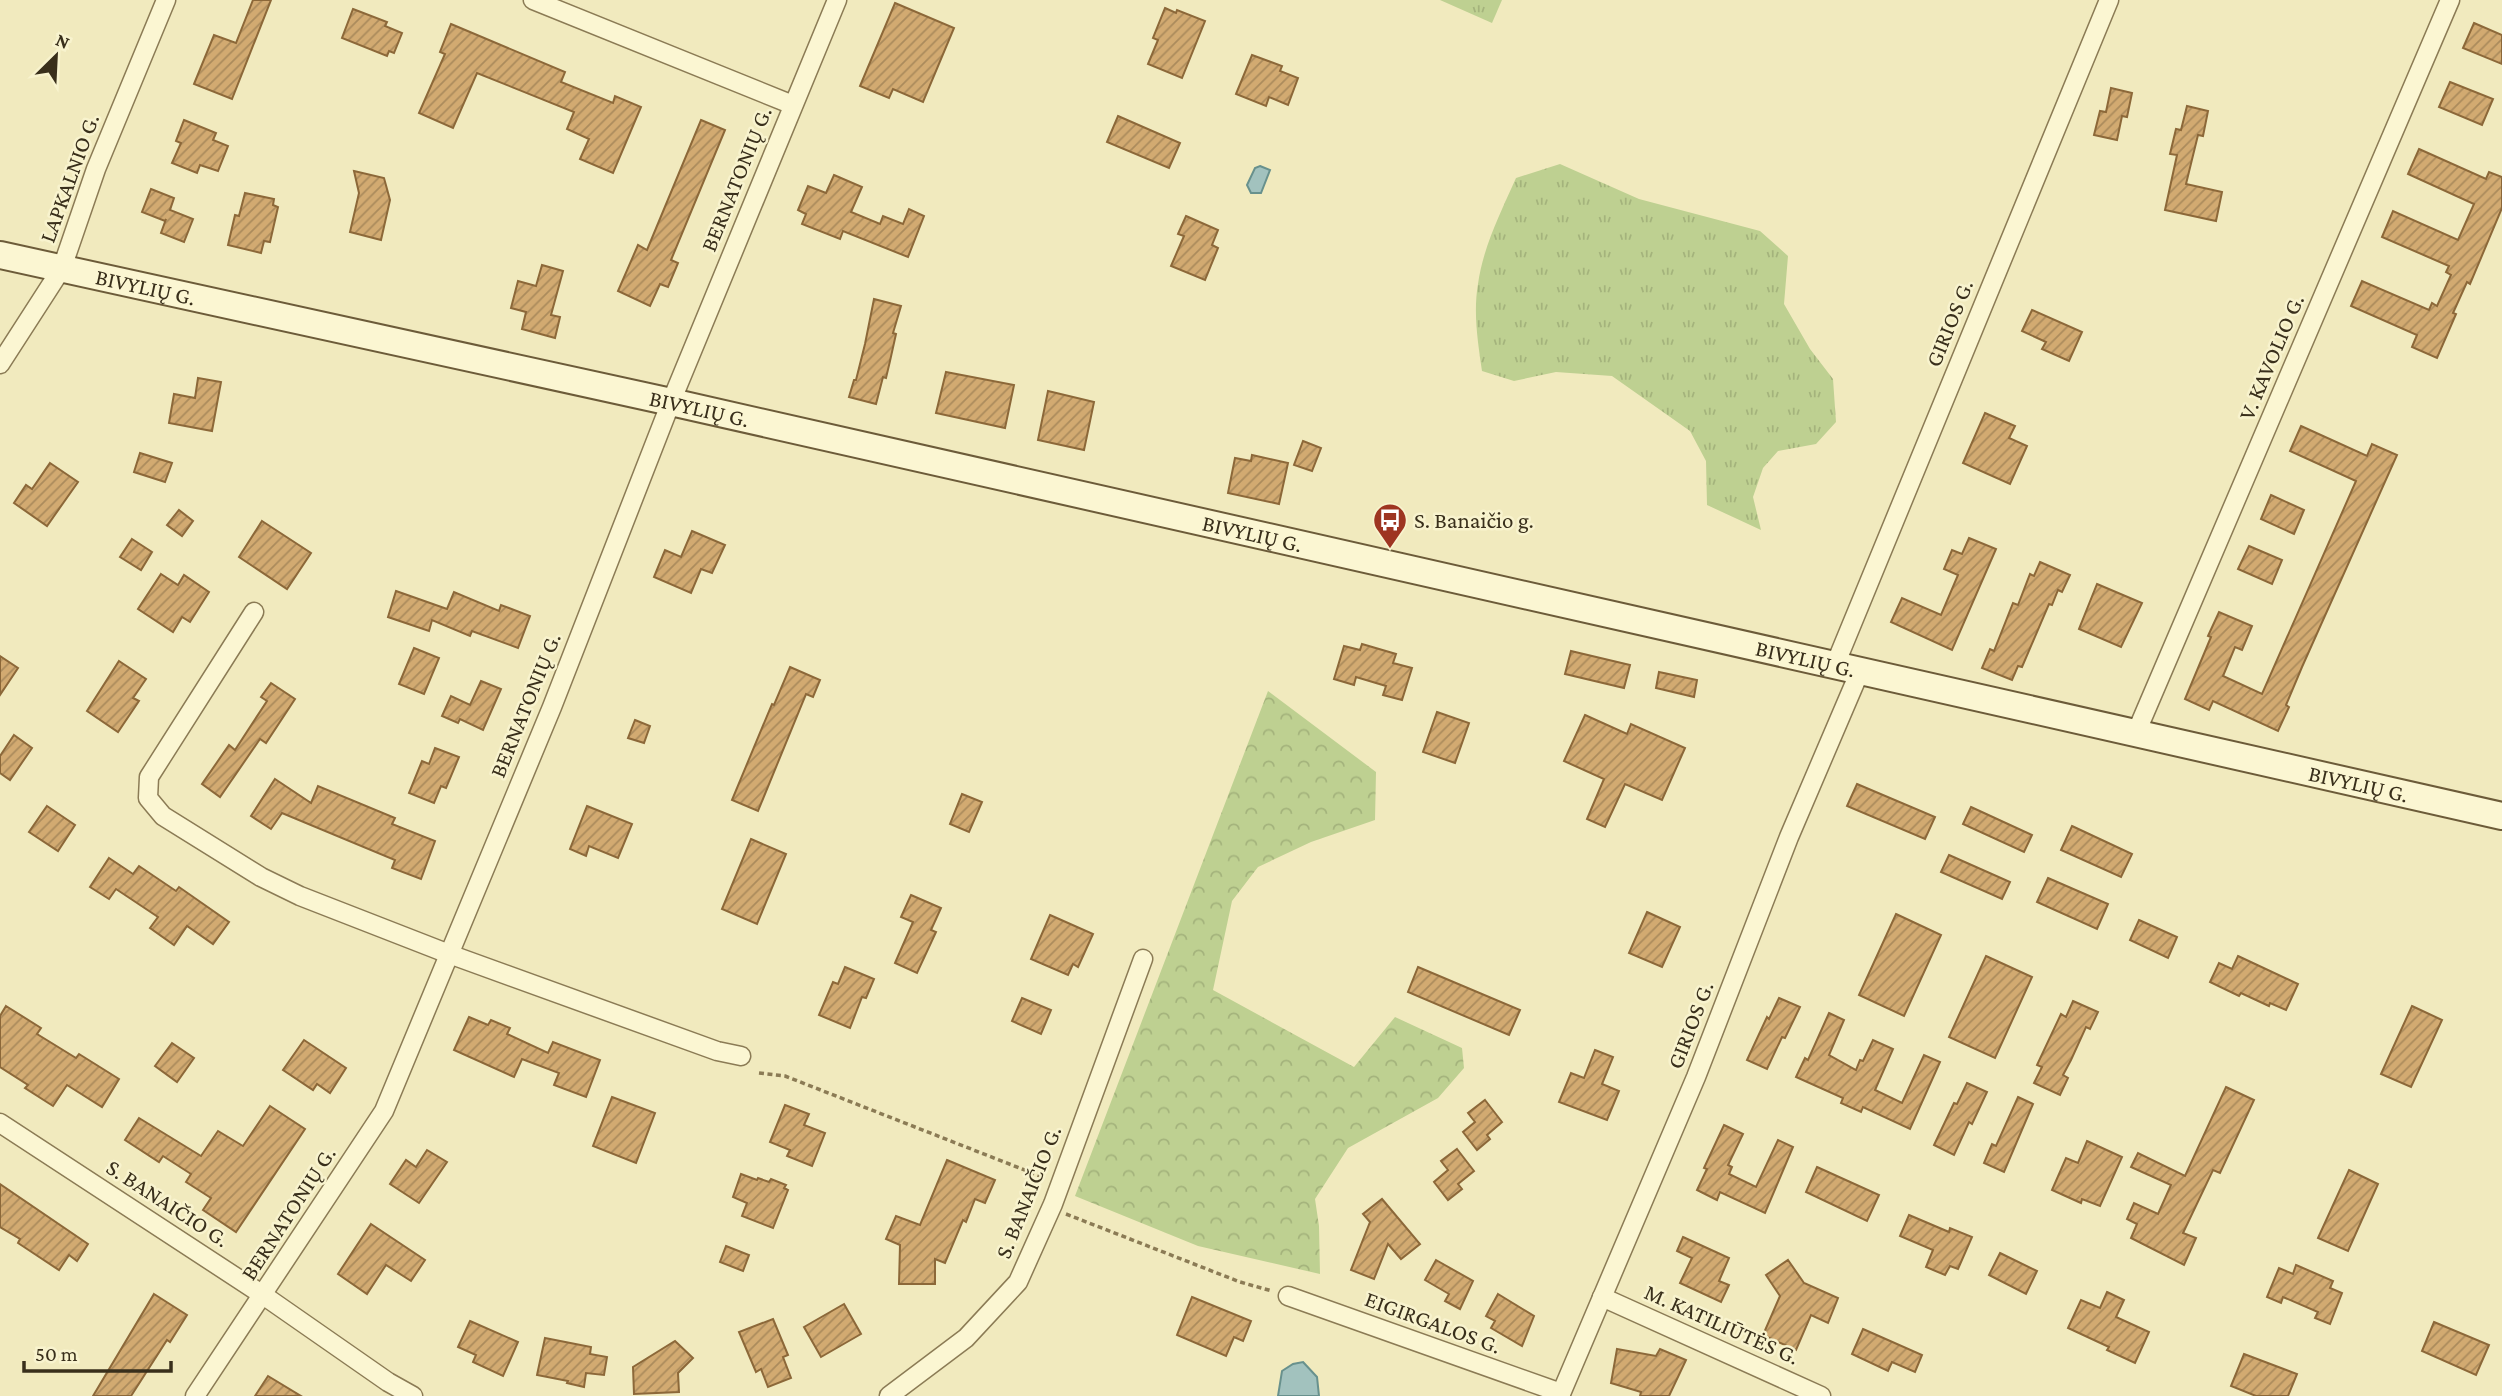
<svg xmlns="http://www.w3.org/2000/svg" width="2502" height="1396" font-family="'Crimson Pro',serif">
  <defs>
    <pattern id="grass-tufts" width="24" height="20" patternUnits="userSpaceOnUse" patternTransform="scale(1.75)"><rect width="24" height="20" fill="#bed091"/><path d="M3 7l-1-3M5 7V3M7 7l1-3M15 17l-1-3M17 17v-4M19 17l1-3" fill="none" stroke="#a4b37c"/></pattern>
    <pattern id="forest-crowns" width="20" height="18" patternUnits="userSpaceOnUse" patternTransform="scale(1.75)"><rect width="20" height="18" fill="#bed091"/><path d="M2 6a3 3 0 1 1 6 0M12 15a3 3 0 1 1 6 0" fill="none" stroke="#a4b37c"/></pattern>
    <pattern id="building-hatch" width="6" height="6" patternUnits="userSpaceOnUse" patternTransform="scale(1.75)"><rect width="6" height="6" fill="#d2aa71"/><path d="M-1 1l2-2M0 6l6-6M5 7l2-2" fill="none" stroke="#ab8b5c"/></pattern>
  </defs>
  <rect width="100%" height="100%" fill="#f1eabe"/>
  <g fill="url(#grass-tufts)">
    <path d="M1440,0h62l-10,23z"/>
    <path d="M1560,164l79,35 121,32 28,25 -4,48 26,45 23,30 3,43 -20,22 -38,7 -15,17 -10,29 8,33 -54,-25 -1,-44 -16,-30 -78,-55 -56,-4 -42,9 -32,-10c-4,-28 -9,-58 -4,-87 5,-37 23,-72 38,-106z"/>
  </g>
  <path fill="url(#forest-crowns)" d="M1268,691l108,81 -1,48 -64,22 -53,25 -26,34 -19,89 141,77 41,-50 67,31 2,20 -26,30 -90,50 -33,51 4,27 1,48 -122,-28 -123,-50z"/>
  <g fill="#a2c2be" stroke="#68918d" stroke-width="2">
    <path d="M1260,166l10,4 -9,23h-10l-4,-8 8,-17z"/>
    <path d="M1303,1362l14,15 2,19h-41l4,-25 11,-7z"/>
  </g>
  <g fill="url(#building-hatch)" stroke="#8c6839" stroke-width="2">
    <path d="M253,0h18l-39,99 -38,-15 20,-49 22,8z"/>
    <path d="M895,3l59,25 -31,74 -30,-13 -4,9 -29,-12z"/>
    <path d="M1165,8l11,5 1,-3 28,11 -23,57 -34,-14 10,-24 -5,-2z"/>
    <path d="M353,9l34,13 -2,4 17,7 -8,20 -5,-2 -2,5 -45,-18z"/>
    <path d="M2474,23l28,12v29l-39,-16z"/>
    <path d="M451,24l114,48 -4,10 52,21 2,-7 26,11 -28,66 -33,-14 9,-20 -22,-10 7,-17 -97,-39 -24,55 -34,-15 26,-59 -5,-2z"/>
    <path d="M1252,55l30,11 -2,5 18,7 -10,27 -19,-8 -3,9 -30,-12z"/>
    <path d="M2450,82l43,17 -11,26 -43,-18z"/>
    <path d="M2111,88l21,5 -5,24 -5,-1 -5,24 -23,-5 6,-24 6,1z"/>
    <path d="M2187,106l21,5 -5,25 -5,-1 -12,49 36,8 -6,29 -51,-11 12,-55 -7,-1 6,-25 5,1z"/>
    <path d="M1118,116l62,27 -11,25 -62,-26z"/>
    <path d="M184,120l32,13 -3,7 15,6 -10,25 -18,-6 -3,8 -25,-10 9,-20 -5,-2z"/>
    <path d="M701,120l24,10 -54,130 7,3 -10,24 -8,-3 -10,22 -32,-15 20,-46 9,5z"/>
    <path d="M2419,149l67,30 3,-7 13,5v31l-32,76 -3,-2 -14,31 3,1 -19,44 -25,-11 5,-12 -66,-29 11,-25 67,29 3,-7 5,3 14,-31 -5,-3 3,-6 -67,-29 11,-26 65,29 16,-36 -66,-30z"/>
    <path d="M354,171l30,7 6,22 -9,40 -31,-8 9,-39z"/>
    <path d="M834,175l28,12 -11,25 29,12 3,-8 20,8 6,-15 15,7 -16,41 -65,-26 -3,8 -38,-15 4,-10 -8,-4 10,-24 18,7z"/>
    <path d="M151,189l23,9 -4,12 23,9 -9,23 -23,-9 5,-14 -1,2 -23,-9z"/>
    <path d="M245,193l29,6 -1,6 5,2 -8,35 -6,-1 -3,12 -33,-8 7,-30 4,1z"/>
    <path d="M1186,216l32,14 -6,15 6,3 -13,32 -34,-14 13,-30 -6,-2z"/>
    <path d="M542,265l21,6 -12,44 9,2 -5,21 -33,-9 4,-17 -15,-4 7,-27 18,5z"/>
    <path d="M874,299l27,7 -8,27 3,1 -6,27 -4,17 -3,-1 -7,27 -27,-7 5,-17h2l9,-36z"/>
    <path d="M2032,310l50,22 -13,29 -27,-12 4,-7 -24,-11z"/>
    <path d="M946,372l68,13 -9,43 -69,-15z"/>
    <path d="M198,378l23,4 -9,49 -43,-8 5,-29 21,4z"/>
    <path d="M1048,391l46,11 -10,48 -46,-10z"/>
    <path d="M1985,413l30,13 -6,12 18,8 -17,38 -47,-21z"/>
    <path d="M2301,426l66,30 5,-12 25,11 -95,212 -16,38 3,2 -11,24 -65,-30 -4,9 -24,-11 26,-62 -3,-1 11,-24 33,14 -10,24 -7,-3 -12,29 39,18 94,-213 -66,-30z"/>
    <path d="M1303,441l18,7 -9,23 -18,-6z"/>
    <path d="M140,453l32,10 -7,19 -31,-10z"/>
    <path d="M1252,455l36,8 -9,41 -51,-11 7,-35 16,3z"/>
    <path d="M50,463l28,19 -31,44 -33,-23 12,-18 6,4z"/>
    <path d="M2271,495l33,15 -10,24 -33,-15z"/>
    <path d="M179,510l14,11 -11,15 -15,-11z"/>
    <path d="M262,521l49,32 -24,36 -48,-32z"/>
    <path d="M692,531l33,14 -13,28 -11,-4 -10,24 -37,-16 11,-27 16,7z"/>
    <path d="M1969,538l27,11 -44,101 -61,-28 11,-24 39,17 17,-40 -14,-6 8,-19 10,4z"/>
    <path d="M132,539l20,13 -11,18 -21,-13z"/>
    <path d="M2249,546l33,14 -10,24 -34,-15z"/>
    <path d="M2040,562l30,13 -8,17 -4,-2 -6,15 -3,-1 -27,63 -4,-1 -6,14 -30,-12 8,-19 4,2 19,-48 5,2 12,-31 4,2z"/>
    <path d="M161,574l17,11 6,-10 25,17 -19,30 -8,-5 -9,15 -35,-23z"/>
    <path d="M2097,584l45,19 -21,44 -42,-18z"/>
    <path d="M396,591l51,18 7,-17 45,19 2,-6 29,11 -12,32 -46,-17 -2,5 -38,-16 -3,11 -41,-14z"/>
    <path d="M1362,644l34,10 -3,9 19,5 -10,32 -19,-5 3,-9 -30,-9 -2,8 -20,-6 10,-33 16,4z"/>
    <path d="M414,648l25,10 -15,36 -25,-10z"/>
    <path d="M1571,651l59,14 -6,23 -59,-14z"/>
    <path d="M0,656l18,12 -18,27z"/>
    <path d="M119,661l27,18 -13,19 6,3 -21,31 -31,-21z"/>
    <path d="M790,667l30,13 -7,17 -7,-3 -48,117 -26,-11 40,-96 2,1z"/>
    <path d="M1659,672l38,8 -3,17 -38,-9z"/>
    <path d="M481,681l20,8 -18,41 -23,-11 -2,4 -16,-7 9,-20 19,9z"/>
    <path d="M271,683l24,16 -29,44 -6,-4 -40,58 -18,-13 27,-39 6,5 32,-49 -6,-4z"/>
    <path d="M1437,712l32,11 -14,40 -32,-11z"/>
    <path d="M1585,715l42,19 4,-10 54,24 -23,52 -37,-16 -20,43 -18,-8 17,-40 -40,-18z"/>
    <path d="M635,720l15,6 -6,17 -16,-5z"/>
    <path d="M14,735l18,13 -22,32 -10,-7v-17z"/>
    <path d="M435,748l24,9 -13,31 -5,-2 -7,17 -25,-10 13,-32 7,3z"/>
    <path d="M275,779l36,24 7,-17 77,32 -3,6 43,17 -14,38 -29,-11 3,-8 -113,-47 -11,16 -20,-13z"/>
    <path d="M1857,784l78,33 -10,22 -78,-33z"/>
    <path d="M962,794l20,8 -13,30 -19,-8z"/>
    <path d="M47,806l28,19 -17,26 -29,-19z"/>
    <path d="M587,806l45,18 -14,34 -29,-12 -3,10 -16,-7z"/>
    <path d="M1971,807l61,28 -8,17 -61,-28z"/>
    <path d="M2072,826l60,28 -11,23 -60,-27z"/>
    <path d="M751,839l35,15 -29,70 -35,-15z"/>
    <path d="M1949,855l61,27 -8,17 -61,-27z"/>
    <path d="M109,858l24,16 6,-8 37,25 3,-4 50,35 -16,22 -26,-18 -13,19 -24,-17 8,-11 -42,-28 -7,10 -19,-12z"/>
    <path d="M2048,878l60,26 -11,25 -60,-27z"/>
    <path d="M911,895l30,13 -10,22 5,2 -19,41 -22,-10 18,-41 -12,-5z"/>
    <path d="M1647,912l33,15 -18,40 -33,-14z"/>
    <path d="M1896,914l45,21 -37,81 -45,-21z"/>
    <path d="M1050,915l43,19 -15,33 -5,-3 -5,11 -37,-16z"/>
    <path d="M2139,920l38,17 -9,21 -38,-18z"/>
    <path d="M1986,956l46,21 -37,81 -46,-21z"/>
    <path d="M2238,956l60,28 -12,26 -16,-7 -1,3 -28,-13 -2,3 -29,-14 9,-19 13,6z"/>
    <path d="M845,967l29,12 -8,19 -4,-1 -12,31 -31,-13 14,-33 5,2z"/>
    <path d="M1418,967l102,43 -11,25 -101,-43z"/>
    <path d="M1022,998l29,12 -10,24 -29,-13z"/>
    <path d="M1779,998l21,9 -15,31 -3,-1 -15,32 -20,-9 20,-43 2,2z"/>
    <path d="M2073,1001l25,11 -8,17 -4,-2 -15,33 -8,15 5,3 -8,17 -26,-12 8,-16 -5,-2 24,-51 5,3z"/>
    <path d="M6,1006l35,22 -4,6 39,24 3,-4 40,25 -17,28 -35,-22 -14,21 -28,-18 3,-3 -28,-18v-51z"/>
    <path d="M2412,1006l30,14 -31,67 -30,-13z"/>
    <path d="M1829,1013l15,7 -15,35 27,15 4,-10 3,1 10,-21 20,9 -18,41 27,13 22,-48 16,7 -30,67 -47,-22 -2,5 -20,-9 2,-5 -47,-21 9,-19 3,2z"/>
    <path d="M469,1017l19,8 3,-5 19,8 -3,6 41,19 5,-11 47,18 -14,37 -32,-12 5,-12 -37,-14 -8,18 -60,-27z"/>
    <path d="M304,1040l42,28 -16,25 -13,-9 -4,6 -30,-20z"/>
    <path d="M172,1043l22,15 -17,24 -22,-16z"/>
    <path d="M1595,1050l18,7 -11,27 17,7 -12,29 -48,-18 12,-29 13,5z"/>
    <path d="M1967,1083l20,9 -15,32 -3,-2 -15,33 -20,-10 20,-42 3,1z"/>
    <path d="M2226,1087l28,13 -34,73 -7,-3 -30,63 13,5 -12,27 -53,-27 6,-14 -10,-5 7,-16 24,11 13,-29 -40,-18 7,-14 47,23z"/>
    <path d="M612,1097l43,16 -19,50 -43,-17z"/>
    <path d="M2018,1097l15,7 -29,68 -20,-9 8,-19 4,2z"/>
    <path d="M1485,1100l17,22 -15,13 3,4 -13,11 -14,-18 12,-10 -7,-9z"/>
    <path d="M785,1105l24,9 -5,11 21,8 -13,33 -25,-10 3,-6 -20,-8z"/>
    <path d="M270,1106l35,23 -69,103 -33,-22 8,-12 -25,-16 5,-8 -28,-18 -4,6 -34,-22 14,-22 62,38 17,-25 25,15z"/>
    <path d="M1724,1125l19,9 -15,31 4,2 -3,7 27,13 22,-47 15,7 -28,66 -45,-21 -3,8 -20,-10 10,-21 -3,-1z"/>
    <path d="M2087,1141l35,16 -22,49 -18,-7 -1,4 -29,-13 14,-32 12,5z"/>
    <path d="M1457,1149l17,22 -16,13 4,5 -14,11 -14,-18 14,-12 -7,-9z"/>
    <path d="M427,1150l20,12 -28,41 -29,-19 16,-24 10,7z"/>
    <path d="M947,1160l48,20 -10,23 -10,-4 -9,23 -3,-2 -18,43 -10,-4v25h-36l1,-39 -14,-6 10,-23 24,9z"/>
    <path d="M1817,1167l62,28 -12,26 -61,-29z"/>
    <path d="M2349,1170l29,14 -30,67 -30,-13z"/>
    <path d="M741,1174l16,6 1,-2 11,4 2,-3 15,6 -2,3 4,2 -15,38 -31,-12 5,-13 -14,-6z"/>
    <path d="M0,1184l88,60 -11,17 -8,-6 -10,15 -41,-27 2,-4 -20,-12z"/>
    <path d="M1382,1199l38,45 -19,15 -13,-15 -14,35 -23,-9 19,-48 -7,-8z"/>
    <path d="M1909,1215l40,17 1,-4 22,9 -14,32 -8,-3 -5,9 -19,-8 7,-17 -33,-14z"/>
    <path d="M371,1224l54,36 -14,21 -25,-16 -19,29 -29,-20z"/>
    <path d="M1683,1237l46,21 -10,23 10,4 -8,17 -41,-19 12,-25 -15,-7z"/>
    <path d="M726,1246l23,9 -6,16 -23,-9z"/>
    <path d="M2000,1253l37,18 -11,23 -37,-19z"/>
    <path d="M1436,1260l37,21 -13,28 -15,-8 4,-7 -24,-14z"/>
    <path d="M1788,1260l16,23 34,15 -10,25 -17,-8 -15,35 -33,-15 17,-39 -14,-21z"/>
    <path d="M2296,1265l37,16 -3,7 12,5 -12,31 -15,-6 3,-6 -35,-15 -2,6 -14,-6 12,-29 14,6z"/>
    <path d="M2107,1292l17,8 -8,17 33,15 -14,31 -28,-13 2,-3 -41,-19 13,-28 19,8z"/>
    <path d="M154,1294l33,21 -17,27 -3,-2 -36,56h-38z"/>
    <path d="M1498,1294l36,22 -12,30 -31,-18 4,-7 -9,-5z"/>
    <path d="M1192,1297l59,24 -8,20 -9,-4 -8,19 -49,-21z"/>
    <path d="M844,1304l17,30 -40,23 -17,-30z"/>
    <path d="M773,1319l15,36 -5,2 8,21 -23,9 -7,-18 -5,3 -17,-40z"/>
    <path d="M470,1321l48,21 -15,34 -30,-14 3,-7 -18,-8z"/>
    <path d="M2434,1322l55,23 -13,30 -54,-24z"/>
    <path d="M1863,1329l59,26 -7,17 -23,-10 -4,9 -36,-17z"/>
    <path d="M545,1338l46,9 -1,7 17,3 -3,18 -18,-2 -2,14 -17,-4 1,-2 -31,-6z"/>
    <path d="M675,1341l18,17 -15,15 1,19 -45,2 -1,-27z"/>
    <path d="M1617,1349l39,7 4,-7 26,11 -17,36h-29l1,-4 -30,-9z"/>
    <path d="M2244,1354l53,20 -9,22h-32l-25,-10z"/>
    <path d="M268,1376l33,20h-46z"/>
  </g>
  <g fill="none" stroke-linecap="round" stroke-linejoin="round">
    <g stroke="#8b7b55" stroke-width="21">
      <g id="street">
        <path d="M533,0l260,105"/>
        <path d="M0,364l62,-96 34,-99 70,-169"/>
        <path d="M254,612l-105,165 -1,21 15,18 98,61 39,19 149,58 268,97 24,5"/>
        <path d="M1835,665l274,-665"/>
        <path d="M2136,733l314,-733"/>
        <path d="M0,1123l263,172 125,87 25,14"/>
        <path d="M1288,1296l273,97"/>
        <path d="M1602,1297l219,99"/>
        <path d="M195,1396l189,-285 168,-404 119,-305 166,-402"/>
        <path d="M889,1396l77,-58 52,-56 35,-78 90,-245"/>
        <path d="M1560,1396l136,-319 93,-240 71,-166"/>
      </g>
    </g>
    <g stroke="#6c5b39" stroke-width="30">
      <g id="secondary">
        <path id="s1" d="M0,255l671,147 1831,414"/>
      </g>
    </g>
    <g stroke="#8b7b55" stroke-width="3.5" stroke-dasharray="5 3.5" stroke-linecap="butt">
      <path d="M759,1073l26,3 260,102"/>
      <path d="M1066,1214l174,68 32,9"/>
    </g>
    <use href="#street" stroke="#fbf6d2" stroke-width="18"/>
    <use href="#secondary" stroke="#fbf6d2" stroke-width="26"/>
  </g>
  <defs>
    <g id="bus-pin" transform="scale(1.75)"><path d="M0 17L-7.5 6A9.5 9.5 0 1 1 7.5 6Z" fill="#9e3521" stroke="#f8f3ce"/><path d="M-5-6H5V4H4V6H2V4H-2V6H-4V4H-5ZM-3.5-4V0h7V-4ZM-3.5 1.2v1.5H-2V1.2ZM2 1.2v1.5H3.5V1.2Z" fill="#fff"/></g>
  </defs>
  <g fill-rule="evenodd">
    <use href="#bus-pin" x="1390" y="520"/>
  </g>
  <g text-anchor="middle" stroke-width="5" stroke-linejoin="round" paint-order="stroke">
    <g font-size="23" fill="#392f1b" stroke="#f8f3ce">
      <text transform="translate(69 178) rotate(-70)" y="8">LAPKALNIO G.</text>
      <text transform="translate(736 179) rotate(-68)" y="8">BERNATONIŲ G.</text>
      <text dy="8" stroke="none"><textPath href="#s1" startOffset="149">BIVYLIŲ G.</textPath></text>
      <text transform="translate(1949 323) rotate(-68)" y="8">GIRIOS G.</text>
      <text transform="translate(2271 357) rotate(-67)" y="8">V. KAVOLIO G.</text>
      <text dy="8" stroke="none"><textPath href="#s1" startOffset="716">BIVYLIŲ G.</textPath></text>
      <text dy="8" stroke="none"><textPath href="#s1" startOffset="1283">BIVYLIŲ G.</textPath></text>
      <text dy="8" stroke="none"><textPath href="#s1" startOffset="1850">BIVYLIŲ G.</textPath></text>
      <text transform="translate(525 705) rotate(-68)" y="8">BERNATONIŲ G.</text>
      <text dy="8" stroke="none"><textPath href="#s1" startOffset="2417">BIVYLIŲ G.</textPath></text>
      <text transform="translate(1690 1025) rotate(-69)" y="8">GIRIOS G.</text>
      <text transform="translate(1028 1192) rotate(-68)" y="8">S. BANAIČIO G.</text>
      <text transform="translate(168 1203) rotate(33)" y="8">S. BANAIČIO G.</text>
      <text transform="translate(288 1213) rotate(-57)" y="8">BERNATONIŲ G.</text>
      <text transform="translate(1433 1322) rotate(20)" y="8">EIGIRGALOS G.</text>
      <text transform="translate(1722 1324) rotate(24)" y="8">M. KATILIŪTĖS G.</text>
    </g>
    <g font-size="23" fill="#392f1b" stroke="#f8f3ce" text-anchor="start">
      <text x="1414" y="528">S. Banaičio g.</text>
    </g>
  </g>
  <g transform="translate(56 56) rotate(24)" stroke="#f8f3ce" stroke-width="5" paint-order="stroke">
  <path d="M0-5L12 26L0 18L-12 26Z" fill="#392f1b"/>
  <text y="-10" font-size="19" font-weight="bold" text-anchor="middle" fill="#392f1b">N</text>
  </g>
  <path d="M24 1361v10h147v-10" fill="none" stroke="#392f1b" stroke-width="3.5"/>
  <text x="35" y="1361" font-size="21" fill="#392f1b" stroke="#f8f3ce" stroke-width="5" paint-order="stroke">50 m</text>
</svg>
